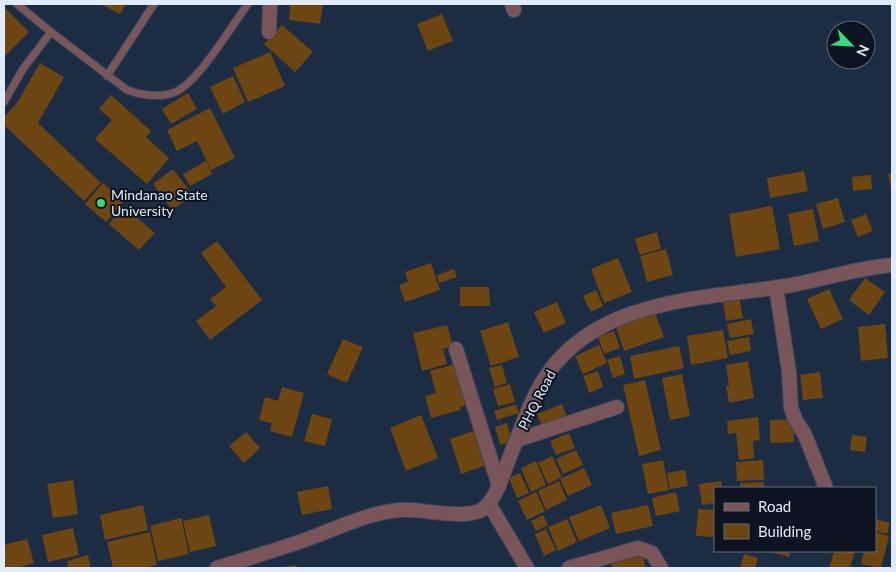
<svg xmlns="http://www.w3.org/2000/svg" width="896" height="572" font-family="Lato,sans-serif">
  <rect width="100%" height="100%" fill="#1c2c43"/>
  <g fill="#6d4510">
    <path d="M100,4h26l-6,10z"/>
    <path d="M290,4h33l-3,20 -31,-4z"/>
    <path d="M4,7l25,25 -24,24 -1,-2z"/>
    <path d="M442,14l11,27 -25,10 -11,-27z"/>
    <path d="M282,25l31,27 -18,20 -31,-28z"/>
    <path d="M270,52l15,34 -37,16 -15,-34z"/>
    <path d="M40,63l24,14 -26,46 63,60 -17,18 -80,-76v-8l13,-14z"/>
    <path d="M233,76l12,26 -22,12 -13,-27z"/>
    <path d="M188,93l9,16 -26,15 -9,-15z"/>
    <path d="M111,95l40,36 -5,6 23,21 -22,26 -52,-45 17,-19 -13,-11z"/>
    <path d="M210,108l25,50 -24,12 -14,-29 -20,10 -10,-21z"/>
    <path d="M206,161l6,13 -22,12 -7,-12z"/>
    <path d="M173,169l20,26 -21,15 -19,-26z"/>
    <path d="M804,171l4,20 -38,7 -3,-20z"/>
    <path d="M892,173v15h-1l-3,-14z"/>
    <path d="M871,175l1,14 -19,2 -1,-14z"/>
    <path d="M103,183l21,18 -18,21 -21,-18z"/>
    <path d="M838,198l7,24 -22,7 -7,-25z"/>
    <path d="M772,206l8,43 -44,8 -7,-43z"/>
    <path d="M124,207l31,26 -16,17 -30,-26z"/>
    <path d="M813,209l6,32 -25,5 -6,-32z"/>
    <path d="M866,214l7,17 -15,6 -7,-17z"/>
    <path d="M657,232l4,17 -21,6 -5,-16z"/>
    <path d="M217,241l45,59 -52,40 -14,-19 20,-15 -6,-7 16,-12 -25,-34z"/>
    <path d="M666,249l7,26 -26,7 -7,-26z"/>
    <path d="M618,258l14,34 -28,11 -13,-34z"/>
    <path d="M431,263l9,27 -35,12 -6,-17 9,-3 -3,-10z"/>
    <path d="M454,269l3,8 -18,6 -2,-8z"/>
    <path d="M865,278l20,14 -16,23 -20,-15z"/>
    <path d="M460,287h29l1,19h-30z"/>
    <path d="M829,289l14,30 -22,10 -14,-30z"/>
    <path d="M596,290l7,16 -12,6 -8,-16z"/>
    <path d="M738,293l5,25 -17,3 -4,-25z"/>
    <path d="M557,302l9,21 -22,10 -10,-21z"/>
    <path d="M655,313l9,24 -40,14 -8,-24z"/>
    <path d="M751,319l3,15 -24,4 -3,-14z"/>
    <path d="M508,322l11,35 -28,9 -11,-35z"/>
    <path d="M885,324l3,34 -27,3 -3,-34z"/>
    <path d="M447,325l6,22 -10,2 4,15 -25,7 -9,-38z"/>
    <path d="M723,330l5,28 -37,7 -4,-29z"/>
    <path d="M614,331l6,17 -16,6 -6,-17z"/>
    <path d="M749,337l2,14 -21,4 -3,-14z"/>
    <path d="M343,339l20,8 -16,36 -20,-9z"/>
    <path d="M599,345l8,18 -24,11 -8,-18z"/>
    <path d="M679,346l5,22 -50,11 -4,-23z"/>
    <path d="M620,356l5,18 -12,4 -6,-18z"/>
    <path d="M748,361l6,37 -25,5 -3,-17h3l-3,-21z"/>
    <path d="M459,363l11,41 -10,3 1,3 -30,8 -6,-22 11,-3 -6,-22z"/>
    <path d="M502,365l5,18 -12,4 -6,-19z"/>
    <path d="M598,371l5,16 -14,6 -6,-17z"/>
    <path d="M820,372l3,26 -20,2 -3,-25z"/>
    <path d="M682,374l8,42 -20,4 -8,-42z"/>
    <path d="M645,380l16,70 -22,6 -16,-71z"/>
    <path d="M510,384l5,18 -17,4 -5,-17z"/>
    <path d="M282,387l22,6 -12,44 -22,-6 2,-8 -13,-3 6,-23 13,4z"/>
    <path d="M516,404l3,9 -22,7 -3,-9z"/>
    <path d="M562,404l6,16 -25,9 -6,-15z"/>
    <path d="M312,414l20,5 -7,27 -21,-5z"/>
    <path d="M421,415l17,43 -32,13 -16,-43z"/>
    <path d="M758,417l2,23 -7,1 1,17 -15,2 -3,-27 -8,1 -1,-13z"/>
    <path d="M793,419l1,23 -24,1v-23z"/>
    <path d="M507,423l5,19 -12,3 -5,-18z"/>
    <path d="M479,429l11,35 -29,10 -11,-35z"/>
    <path d="M246,432l14,16 -16,15 -15,-17z"/>
    <path d="M569,433l6,15 -19,7 -6,-14z"/>
    <path d="M852,435l15,2 -2,15 -15,-2z"/>
    <path d="M576,450l7,15 -20,9 -7,-15z"/>
    <path d="M552,456l10,21 -14,7 -10,-21z"/>
    <path d="M663,460l6,30 -21,4 -6,-30z"/>
    <path d="M763,460l1,20 -27,1 -1,-19z"/>
    <path d="M536,461l10,24 -15,7 -10,-24z"/>
    <path d="M584,468l8,17 -24,11 -8,-17z"/>
    <path d="M685,470l3,16 -18,3 -3,-16z"/>
    <path d="M520,473l9,20 -12,5 -8,-20z"/>
    <path d="M73,480l5,34 -25,4 -6,-34z"/>
    <path d="M559,481l8,19 -21,10 -8,-19z"/>
    <path d="M721,481l1,7h-7v15l-13,2 -3,-21z"/>
    <path d="M764,482v6h-24v-5z"/>
    <path d="M328,486l4,23 -30,6 -5,-23z"/>
    <path d="M536,492l9,19 -18,9 -9,-19z"/>
    <path d="M676,492l4,19 -24,5 -4,-18z"/>
    <path d="M143,505l5,25 -43,10 -5,-25z"/>
    <path d="M601,505l9,23 -31,13 -10,-24z"/>
    <path d="M648,505l5,21 -37,8 -5,-21z"/>
    <path d="M698,509l17,1v27l-19,-1z"/>
    <path d="M209,515l7,31 -26,6 -7,-31z"/>
    <path d="M543,515l5,10 -12,6 -5,-10z"/>
    <path d="M181,518l8,36 -31,7 -8,-35z"/>
    <path d="M567,519l10,23 -19,9 -10,-24z"/>
    <path d="M875,519l15,4 -3,11 -12,-3z"/>
    <path d="M73,528l6,27 -31,7 -6,-27z"/>
    <path d="M546,529l10,21 -12,6 -9,-22z"/>
    <path d="M150,532l7,33 -14,3h-30l-6,-26z"/>
    <path d="M875,532l14,4 -8,32 -20,-4 3,-13h11z"/>
    <path d="M27,539l7,24 -17,5h-13v-23z"/>
    <path d="M767,551h24l-2,6z"/>
    <path d="M834,551h21l-5,17h-21z"/>
    <path d="M642,552l4,16h-34l-1,-8z"/>
    <path d="M744,554l14,4 -3,10h-15z"/>
    <path d="M88,555l3,13h-23l-1,-7z"/>
    <path d="M296,565l1,3h-14v-1z"/>
  </g>
  <g fill="none" stroke-linecap="round" stroke-linejoin="round">
    <g stroke="#37475d" stroke-width="9">
      <g id="lane">
        <path d="M17,4l34,28 76,58c13,5 32,8 46,3 24,-8 59,-68 75,-89"/>
        <path d="M107,76l47,-72"/>
        <path d="M4,102l19,-33 28,-37"/>
      </g>
    </g>
    <g stroke="#37475d" stroke-width="16">
      <g id="street">
        <path d="M512,4l2,6"/>
        <path d="M269,32l1,-28"/>
        <path d="M776,287l13,85 2,36 4,11 10,16 21,53"/>
        <path d="M456,349l43,137"/>
        <path d="M517,440l100,-33"/>
        <path d="M489,504l38,64"/>
        <path d="M217,568c29,-9 59,-18 88,-28 31,-11 61,-27 95,-30 22,-2 66,11 83,-1 13,-10 18,-30 24,-45 12,-29 22,-62 39,-88 52,-78 158,-77 240,-90 35,-6 71,-18 106,-21"/>
        <path d="M569,568l69,-20 14,5 9,15"/>
      </g>
    </g>
    <use href="#lane" stroke="#795559" stroke-width="7"/>
    <use href="#street" stroke="#795559" stroke-width="14"/>
  </g>
  <circle fill="#39d87f" stroke="#0d141f" stroke-width="2" cx="101" cy="203" r="5"/>
  <g text-anchor="middle" stroke-width="4" stroke-linejoin="round" paint-order="stroke">
    <g font-size="14" fill="#e0ebfb" stroke="#0d141f" text-anchor="start">
      <text x="111" y="200">Mindanao State<tspan x="111" dy="16">University</tspan></text>
    </g>
    <g font-size="14" fill="#e0ebfb" stroke="#0d141f">
      <text transform="translate(537 400) rotate(-63)" y="5">PHQ Road</text>
    </g>
  </g>
  <rect width="896" height="572" fill="none" stroke="#e0ebfb" stroke-width="10"/>
  <rect x="714" y="487" width="162" height="65" fill="#0d141f" stroke="#616a77"/>
  <rect x="724" y="503" width="25" height="8" fill="#795559" stroke="#616a77"/>
  <text x="758" y="512" font-size="15" fill="#e0ebfb">Road</text>
  <rect x="724" y="524" width="25" height="15" fill="#6d4510" stroke="#616a77"/>
  <text x="758" y="537" font-size="15" fill="#e0ebfb">Building</text>
  <g transform="translate(851 45) rotate(115)"><circle r="24" fill="#0d141f" stroke="#616a77"/>
  <path d="M0-4L9 19L0 12L-9 19Z" fill="#39d87f"/>
  <text y="-8" font-size="14" font-weight="bold" text-anchor="middle" fill="#e0ebfb">N</text>
  </g>
</svg>
